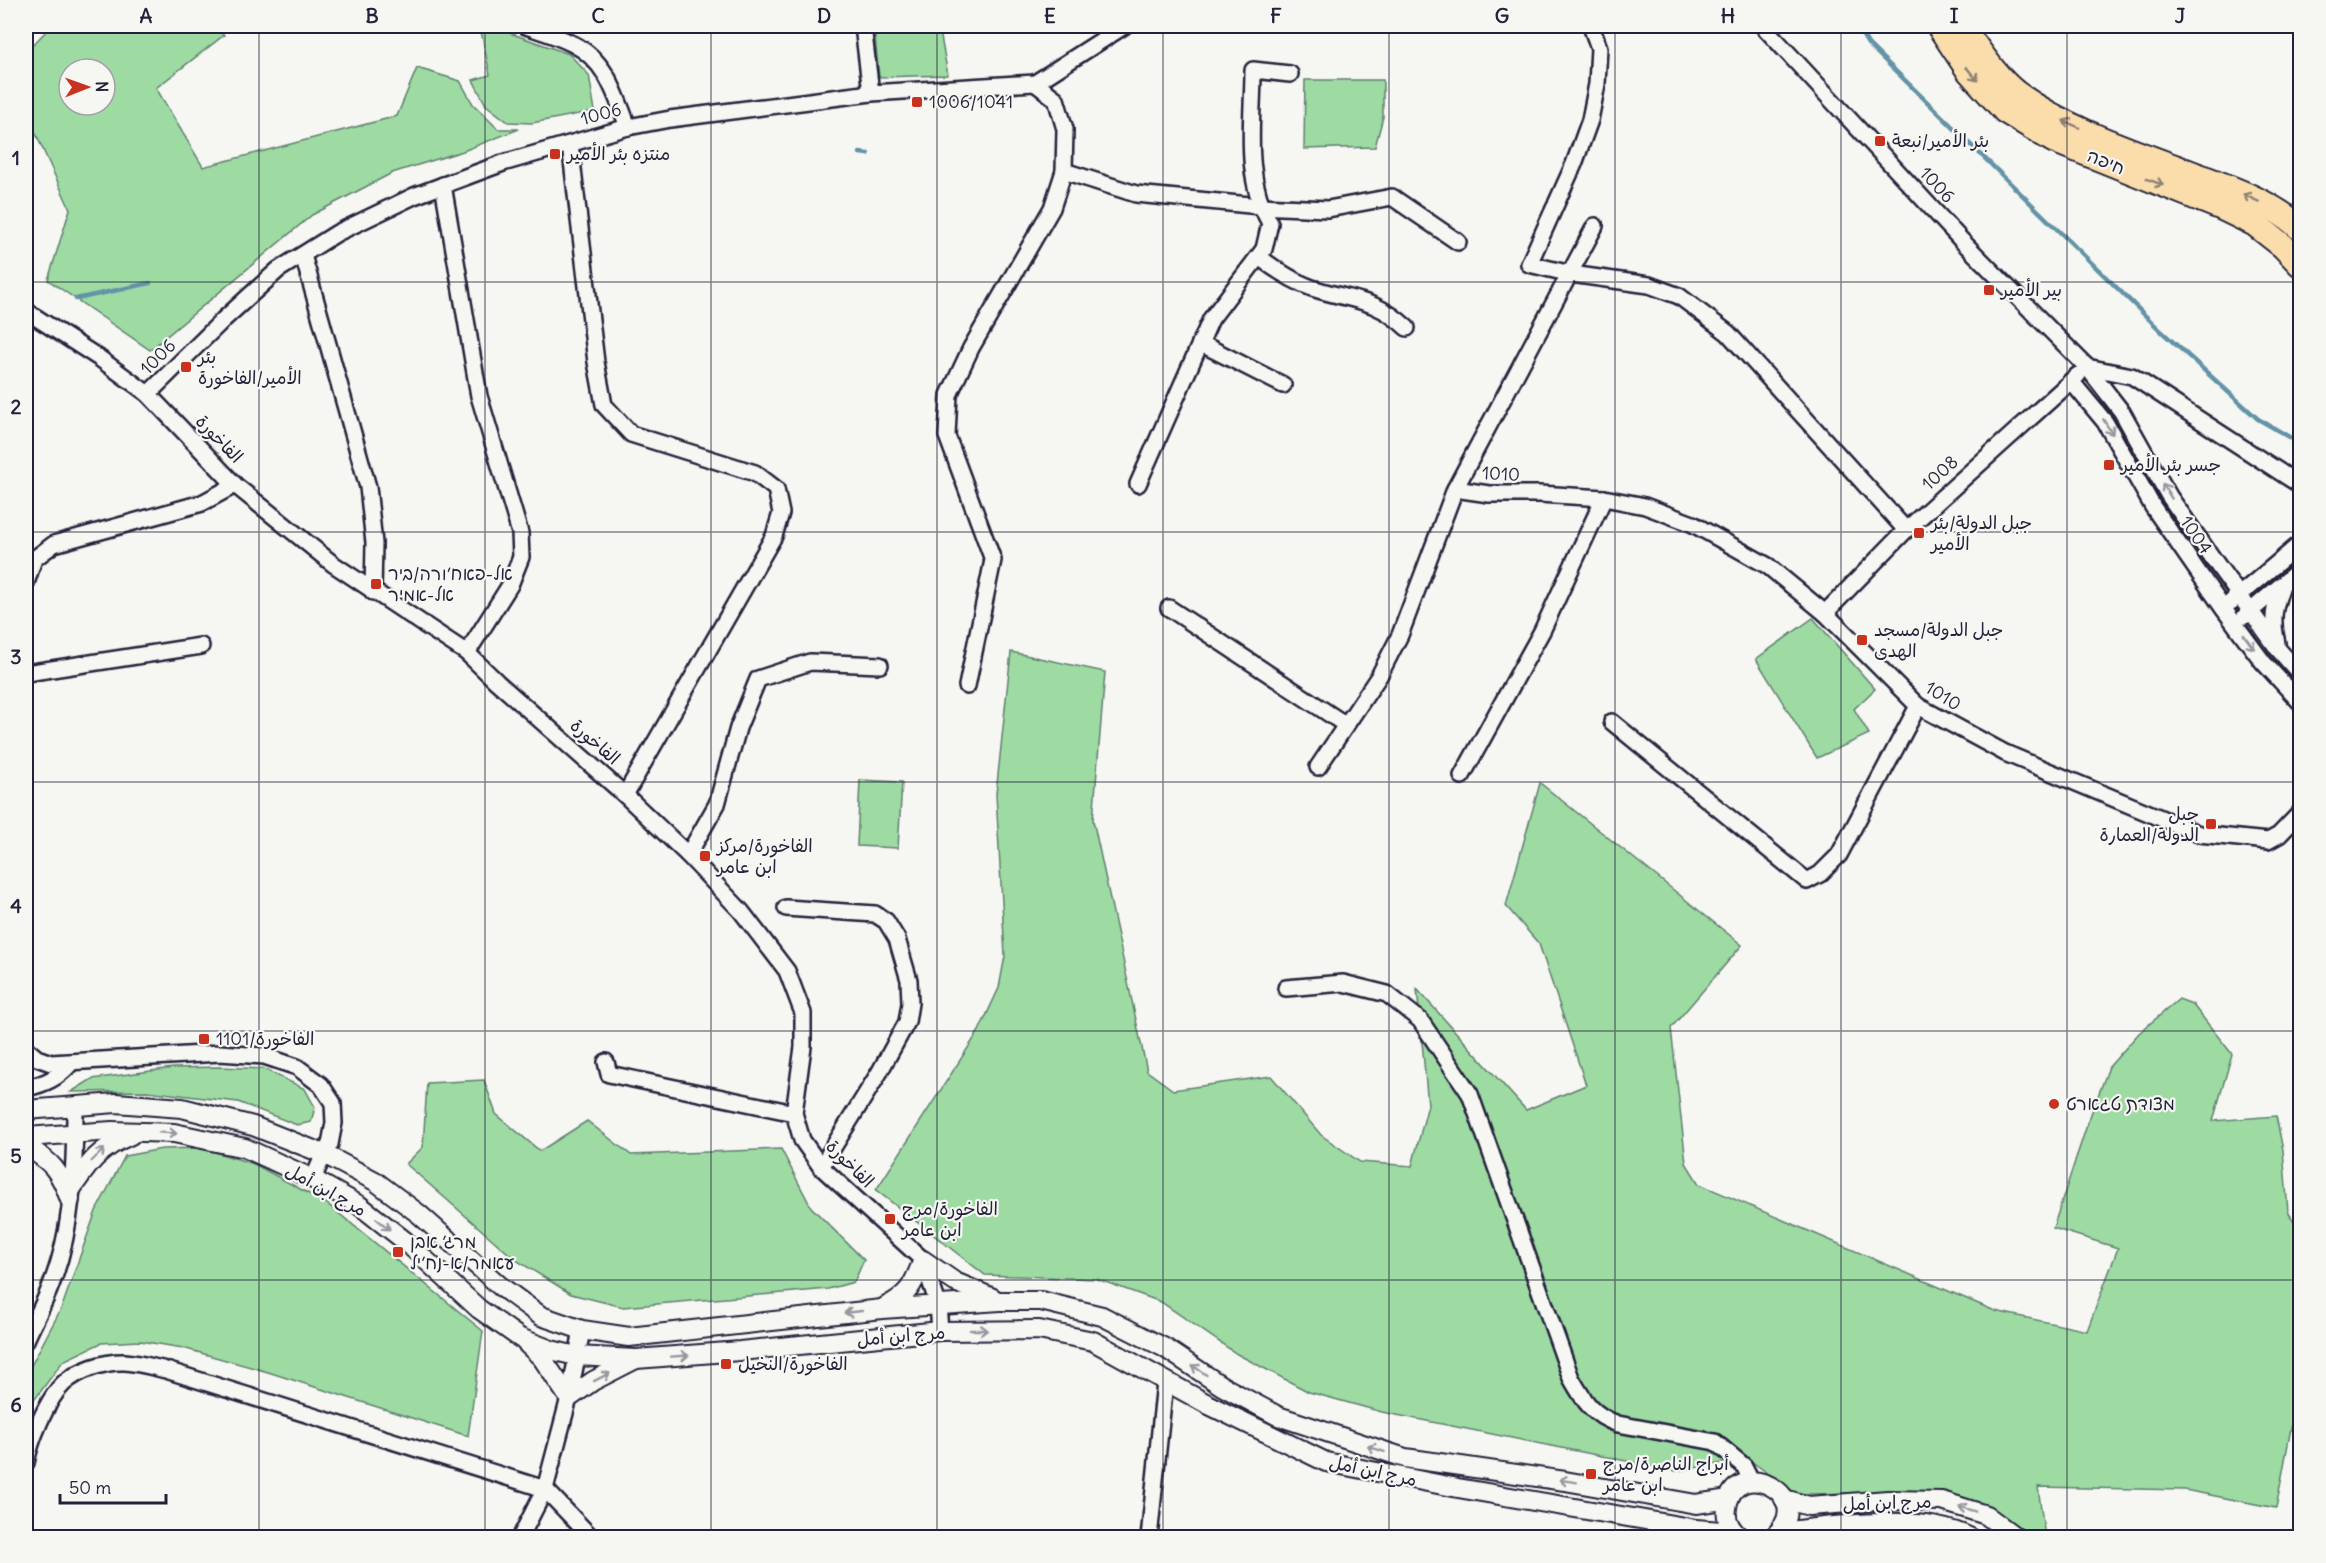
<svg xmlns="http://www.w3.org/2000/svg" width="2326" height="1563" font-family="Delius,'Playpen Sans Arabic','Playpen Sans Hebrew',sans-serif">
  <rect width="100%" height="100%" fill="#f6f6f2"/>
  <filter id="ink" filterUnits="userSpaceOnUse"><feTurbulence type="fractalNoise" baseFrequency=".0167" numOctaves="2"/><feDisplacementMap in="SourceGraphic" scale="12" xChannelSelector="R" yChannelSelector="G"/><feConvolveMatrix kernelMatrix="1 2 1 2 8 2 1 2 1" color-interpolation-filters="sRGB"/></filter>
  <g filter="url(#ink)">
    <g fill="#9ddba3" stroke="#607e6f" stroke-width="1.5" fill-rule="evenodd">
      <path d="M51,26h157l16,9 -68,53 47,79 194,-51 20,-48 43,13 13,23 25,25h21l-56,22 -71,22 -80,42 -162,135 -102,-70 22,-71 -44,-97v-60zM69,69h36v36h-36z"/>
      <path d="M480,26h10l79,28 20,21 6,36 -63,12 -24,-1 -22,-17 -13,-25 17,-5z"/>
      <path d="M874,26h65l9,49 -69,2z"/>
      <path d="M1305,80h78v37l-8,30 -71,2z"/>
      <path d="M1813,618l62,71 -21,20 15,25 -52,24 -61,-99z"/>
      <path d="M1011,652l94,20 -12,148 54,251 26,19 98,-14 50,59 39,27 52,4 16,-61 -11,-116 109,121 60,-25 -47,-141 -33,-38 34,-123 202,162 -71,83 15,135 13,21 296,127 92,20 31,-83 -65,-20 35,-106 21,-55 30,-34 40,-34 13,5 40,50 -19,67 63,-5 7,34 5,62 12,18v150l-24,128 -91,-18 -147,-3 7,50h-24l-41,-28 -102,-16 -81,1 -49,-35 -72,12 -294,-59 -73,-20 -72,-38 -76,-52 -64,-23 -112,-4 -109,-85 103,-159 20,-43 6,-32 -9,-162z"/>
      <path d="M860,780l42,2 -4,66 -41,-2z"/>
      <path d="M221,1067l43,2 41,20 10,18 -4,15 -14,3 -59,-23 -91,-11 -76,1 21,-13 81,-11z"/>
      <path d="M484,1080l12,34 44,37 47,-30 44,34 150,-6 30,58 53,53 -10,22 -26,7 -205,18 -52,-13 -55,-34 -110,-96 17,-17 4,-64z"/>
      <path d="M201,1148l53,16 72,39 157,128 -15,105 -200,-64 -85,-24 -43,-7 -39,2 -38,18 -31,42 -6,20v-48l36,-68 34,-96 29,-55 37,-7z"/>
    </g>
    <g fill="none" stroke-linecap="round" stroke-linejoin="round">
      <g stroke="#6393a6" stroke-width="4.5">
        <path d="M1857,26l11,18 293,287 97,88 42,24"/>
        <path d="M860,153l8,1"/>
        <path d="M76,299l74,-16"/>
      </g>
      <g stroke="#22223b" stroke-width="20">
        <g id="minor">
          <path d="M526,26c15,5 32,10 47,18 33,16 43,51 55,83"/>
          <path d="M863,26l8,67"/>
          <path d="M1591,26l8,22 -2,36 -7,36 -16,44 -45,100 42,10 78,11 30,11 49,37 178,197"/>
          <path d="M1763,26l200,216 124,125 35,45 47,84 47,67 62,86 22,25"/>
          <path d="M570,144l26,218 8,43 27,29 124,39 21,16 5,24 -7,23 -149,259"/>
          <path d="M1064,171l72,23 124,12 68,3 64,-12 66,45"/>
          <path d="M443,185l36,211 41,137 1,24 -11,28 -43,68"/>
          <path d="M303,255l65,232 6,56 -1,49"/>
          <path d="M1259,257c17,13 33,24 53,31 39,13 62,9 95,40"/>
          <path d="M26,311l73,47 49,36 87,91 98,79 134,89 30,29 128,113 63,60 53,56 46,60 16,42v34l-9,66 8,27 19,27 102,93 15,44 2,27"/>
          <path d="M1200,343l83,42"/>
          <path d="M2087,367l45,9 168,109"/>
          <path d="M2071,381l34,41 48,85 70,101 40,54 37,40"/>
          <path d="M148,394l75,-74 55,-50 59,-37 77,-37 89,-33 125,-36 42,-8 201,-26 164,-10 89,-57"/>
          <path d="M1138,484l73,-165 53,-70 6,-26c-27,-46 -17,-102 -17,-153l37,4"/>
          <path d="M1455,489l34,5h50l65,4 41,8 48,18 75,42 57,47 93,93 87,47 194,81 69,7 11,-6 21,-22"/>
          <path d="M26,583l8,-24 20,-15 148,-41 33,-18"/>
          <path d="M2231,602l69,-58"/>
          <path d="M1169,608l177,117"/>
          <path d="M1825,613l81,-83 172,-155"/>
          <path d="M2245,616l55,-47"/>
          <path d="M2277,643c-6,-24 -3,-35 5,-58"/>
          <path d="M26,673l175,-27"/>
          <path d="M967,686l26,-126 -46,-124 2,-41 22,-47 81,-140 12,-37 1,-42 -9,-30 -21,-16"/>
          <path d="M1612,722l195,159 13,-7 19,-19 79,-149"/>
          <path d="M1318,767l61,-91 21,-41 55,-146 140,-263"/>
          <path d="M1462,776l80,-145 62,-133"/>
          <path d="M688,855l29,-51 21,-76 20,-49 52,-17 70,3"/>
          <path d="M786,908l89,6 11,7 11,18 12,41 1,23 -3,19 -28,51 -58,94"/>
          <path d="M1286,988l57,-5 44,11 33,26 50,74 101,284c13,23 21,37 47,46l97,18 29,24 8,16"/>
          <path d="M26,1049l11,9 14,5 169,-10 44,3 33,11 24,18 12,18 1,20 -4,21 -6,10 -11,25"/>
          <path d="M606,1062l3,12 185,39"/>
          <path d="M26,1088c19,-4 32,-10 45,-25"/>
          <path d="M26,1340c8,-18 18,-36 25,-55 22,-55 24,-120 24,-179"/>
          <path d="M26,1463c4,-22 21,-64 38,-80 15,-13 41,-22 61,-21 14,1 28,5 41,8l379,119 47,49"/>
          <path d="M520,1538l25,-49 24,-91 13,-68"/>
          <path d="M1149,1538l16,-156"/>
        </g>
      </g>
      <g stroke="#22223b" stroke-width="22">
        <g id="tertiary">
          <path d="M26,1110l90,-7 66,5 71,18 71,28 51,27 44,33 81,72 41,30 41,14 47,7 253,-28 118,-8h41l61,15 63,32 57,38 56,30 127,42 160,23 131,23 33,-5"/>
          <path d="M26,1137l86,-6 62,2 71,15 68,31 46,26 46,36 74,68 41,29 31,12 25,6 60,3 104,-8 200,-20 99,-1 54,11 116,64 117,57 132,26 187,32 51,9 38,3"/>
          <path d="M26,1146c26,16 34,25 44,54"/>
          <path d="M70,1191c19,-28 29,-43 61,-56"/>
          <path d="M885,1307c25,-13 28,-22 38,-47l32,22 38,16"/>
          <path d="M528,1345l14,13 27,40 24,-17 41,-21"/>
          <path d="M1784,1499l25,7 79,-6 54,1 44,14 31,23"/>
          <path d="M1779,1532c57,-6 140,-20 192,6"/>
          <path d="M1740,1537c-9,-7 -15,-17 -13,-29 6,-55 95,-13 46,29"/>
        </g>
      </g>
      <g stroke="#22223b" stroke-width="28">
        <g id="trunk">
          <path d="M1939,26l30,45 36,40 48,29 167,67 35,17 28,22 17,18"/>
          <path d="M1961,26c16,21 34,51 55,67 51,37 116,58 175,80 37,14 79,28 109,55"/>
        </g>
      </g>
      <use href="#minor" stroke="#f6f6f2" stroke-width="15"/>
      <use href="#tertiary" stroke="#f6f6f2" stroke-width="18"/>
      <use href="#trunk" stroke="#faddab" stroke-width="24"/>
    </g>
    <defs><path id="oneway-shaft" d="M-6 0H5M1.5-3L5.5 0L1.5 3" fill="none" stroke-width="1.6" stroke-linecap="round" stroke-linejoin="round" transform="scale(1.5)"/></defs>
    <g stroke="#8e8073">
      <use href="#oneway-shaft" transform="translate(1972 74) rotate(50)"/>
      <use href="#oneway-shaft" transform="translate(2071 124) rotate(-156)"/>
      <use href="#oneway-shaft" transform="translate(2155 182) rotate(21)"/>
      <use href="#oneway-shaft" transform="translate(2251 198) rotate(-154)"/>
    </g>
    <g stroke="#9797a0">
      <use href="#oneway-shaft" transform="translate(2108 427) rotate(58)"/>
      <use href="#oneway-shaft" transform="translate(2167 491) rotate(-121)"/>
      <use href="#oneway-shaft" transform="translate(2249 642) rotate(54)"/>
      <use href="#oneway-shaft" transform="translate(168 1133) rotate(4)"/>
      <use href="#oneway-shaft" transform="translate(98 1155) rotate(-44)"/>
      <use href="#oneway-shaft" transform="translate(383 1224) rotate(39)"/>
      <use href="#oneway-shaft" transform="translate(853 1312) rotate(174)"/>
      <use href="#oneway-shaft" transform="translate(979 1330)"/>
      <use href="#oneway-shaft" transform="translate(680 1356) rotate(-4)"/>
      <use href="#oneway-shaft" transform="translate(1199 1370) rotate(-146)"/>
      <use href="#oneway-shaft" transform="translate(602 1377) rotate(-27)"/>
      <use href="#oneway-shaft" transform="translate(1376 1449) rotate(-162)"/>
      <use href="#oneway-shaft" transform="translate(1568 1481) rotate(-171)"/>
      <use href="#oneway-shaft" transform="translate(1967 1509) rotate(-163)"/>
    </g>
  </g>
  <path fill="none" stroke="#22223b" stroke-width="1.5" stroke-opacity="0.55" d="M259,26v1512M485,26v1512M711,26v1512M937,26v1512M1163,26v1512M1389,26v1512M1615,26v1512M1841,26v1512M2067,26v1512M26,282h2274M26,532h2274M26,782h2274M26,1031h2274M26,1280h2274"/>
  <g fill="#c8321e" stroke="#f6f6f2" stroke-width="2">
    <rect x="911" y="96" width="12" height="12" rx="3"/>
    <rect x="1874" y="135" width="12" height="12" rx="3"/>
    <rect x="549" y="148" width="12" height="12" rx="3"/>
    <rect x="1983" y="284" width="12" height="12" rx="3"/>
    <rect x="180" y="361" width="12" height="12" rx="3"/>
    <rect x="2103" y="459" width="12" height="12" rx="3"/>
    <rect x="1913" y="527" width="12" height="12" rx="3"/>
    <rect x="370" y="578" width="12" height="12" rx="3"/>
    <rect x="1856" y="634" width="12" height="12" rx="3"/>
    <rect x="2205" y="818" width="12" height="12" rx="3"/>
    <rect x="699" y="850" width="12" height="12" rx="3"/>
    <rect x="198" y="1033" width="12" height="12" rx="3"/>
    <circle cx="2054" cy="1104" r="6"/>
    <rect x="884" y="1213" width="12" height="12" rx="3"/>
    <rect x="392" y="1246" width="12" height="12" rx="3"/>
    <rect x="720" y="1358" width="12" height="12" rx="3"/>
    <rect x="1585" y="1468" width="12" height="12" rx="3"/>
  </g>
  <g text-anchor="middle" stroke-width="4.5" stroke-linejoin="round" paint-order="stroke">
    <g font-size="18" fill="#22223b" stroke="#f6f6f2" text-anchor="start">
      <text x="929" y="108">1006/1041</text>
      <text x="1892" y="147">بئر الأمير/نبعة</text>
      <text x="567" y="160">منتزه بئر الأمير</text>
      <text x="2001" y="296">بير الأمير</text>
      <text x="198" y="363">بئر<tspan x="198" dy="21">الأمير/الفاخورة</tspan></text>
      <text x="2121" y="471">جسر بئر الأمير</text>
      <text x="1931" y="529">جبل الدولة/بئر<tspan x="1931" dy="21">الأمير</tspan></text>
      <text x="388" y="580">אל-פאח׳ורה/ביר<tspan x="388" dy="21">אל-אמיר</tspan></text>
      <text x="1874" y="636">جبل الدولة/مسجد<tspan x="1874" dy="21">الهدى</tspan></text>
      <text x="2199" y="820" text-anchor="end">جبل<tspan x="2199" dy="21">الدولة/العمارة</tspan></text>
      <text x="717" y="852">الفاخورة/مركز<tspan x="717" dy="21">ابن عامر</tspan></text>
      <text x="216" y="1045">الفاخورة/1101</text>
      <text x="2066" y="1110">מצודת טגארט</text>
      <text x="902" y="1215">الفاخورة/مرج<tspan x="902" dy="21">ابن عامر</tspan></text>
      <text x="410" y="1248">מרג׳ אבן<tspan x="410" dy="21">עאמר/א-נח׳יל</tspan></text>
      <text x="738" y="1370">الفاخورة/النخيل</text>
      <text x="1603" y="1470">أبراج الناصرة/مرج<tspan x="1603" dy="21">ابن عامر</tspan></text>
    </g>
    <g font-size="18" fill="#22223b" stroke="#f6f6f2">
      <text transform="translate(601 114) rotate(-15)" y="6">1006</text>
      <text transform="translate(2106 162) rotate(22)" y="6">חיפה</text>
      <text transform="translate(1937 185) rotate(47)" y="6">1006</text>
      <text transform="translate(158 357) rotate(-45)" y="6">1006</text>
      <text transform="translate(219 439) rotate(46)" y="6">الفاخورة</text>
      <text transform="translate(1940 473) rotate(-42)" y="6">1008</text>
      <text transform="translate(1501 474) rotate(3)" y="6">1010</text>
      <text transform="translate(2196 535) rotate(56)" y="6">1004</text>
      <text transform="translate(1943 696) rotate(32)" y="6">1010</text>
      <text transform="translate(595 742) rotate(41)" y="6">الفاخورة</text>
      <text transform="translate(850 1164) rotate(45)" y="6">الفاخورة</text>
      <text transform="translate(326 1190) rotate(29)" y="6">مرج ابن أمل</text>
      <text transform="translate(901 1336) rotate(-5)" y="6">مرج ابن أمل</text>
      <text transform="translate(1373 1471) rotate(12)" y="6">مرج ابن أمل</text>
      <text transform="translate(1887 1503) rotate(-2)" y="6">مرج ابن أمل</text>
    </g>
  </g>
  <rect width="2326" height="1563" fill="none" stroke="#f6f6f2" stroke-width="66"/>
  <g transform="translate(87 87) rotate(89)"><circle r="28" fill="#f6f6f2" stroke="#a1a1a9" stroke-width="1.5"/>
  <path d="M0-4.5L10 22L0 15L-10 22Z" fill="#c8321e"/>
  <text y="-9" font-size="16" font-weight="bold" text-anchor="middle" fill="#22223b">N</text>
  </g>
  <path d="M60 1494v9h106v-9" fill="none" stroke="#22223b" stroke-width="3"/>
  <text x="69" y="1494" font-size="18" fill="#22223b" stroke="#f6f6f2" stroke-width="4.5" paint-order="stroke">50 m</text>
  <rect x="33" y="33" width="2260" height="1497" fill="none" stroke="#22223b" stroke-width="2"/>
  <g font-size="20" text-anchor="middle" font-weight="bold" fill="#22223b">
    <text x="146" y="23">A</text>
    <text x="372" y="23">B</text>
    <text x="598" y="23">C</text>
    <text x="824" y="23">D</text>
    <text x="1050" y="23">E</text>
    <text x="1276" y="23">F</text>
    <text x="1502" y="23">G</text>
    <text x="1728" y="23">H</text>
    <text x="1954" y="23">I</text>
    <text x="2180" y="23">J</text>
    <text x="16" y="165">1</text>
    <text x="16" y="414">2</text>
    <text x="16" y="664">3</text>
    <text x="16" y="913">4</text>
    <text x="16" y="1163">5</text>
    <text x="16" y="1412">6</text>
  </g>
</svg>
